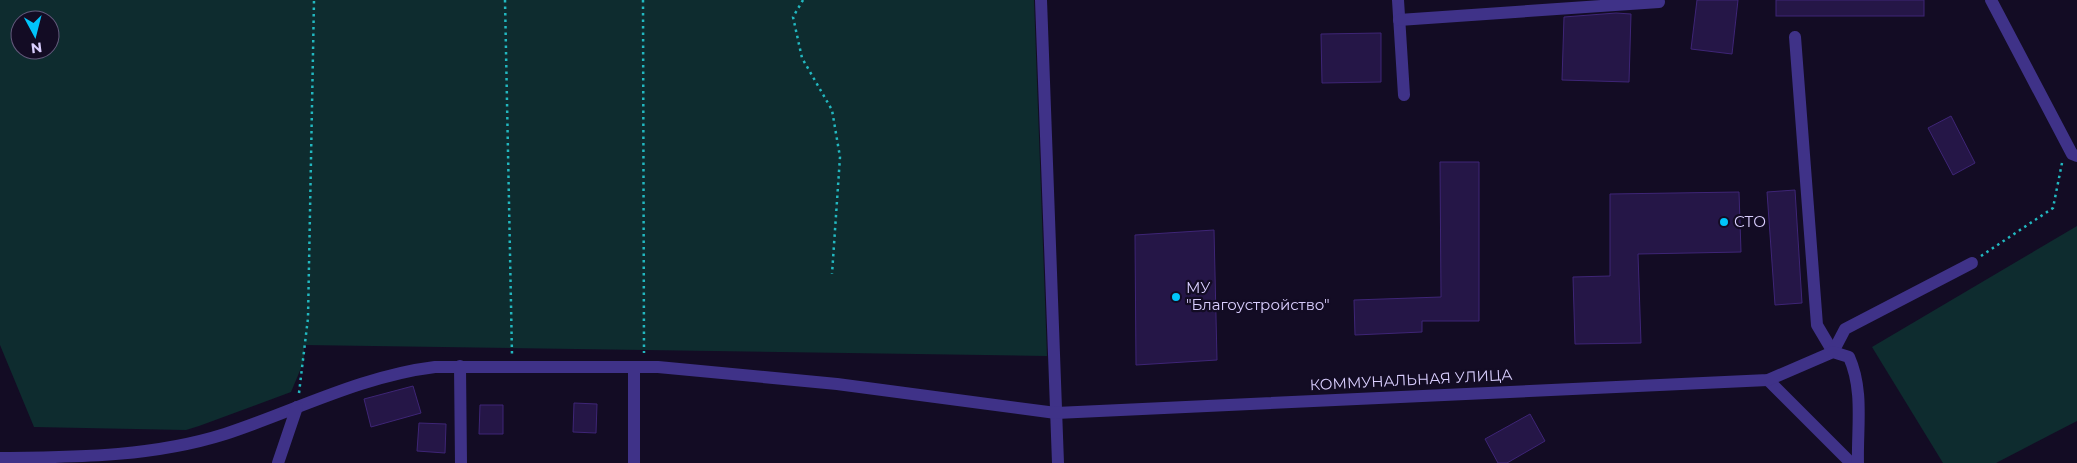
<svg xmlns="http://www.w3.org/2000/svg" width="2077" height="463" font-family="Montserrat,sans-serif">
  <rect width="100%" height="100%" fill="#130c24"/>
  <g fill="#0e2c2f" fill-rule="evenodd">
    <path d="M0,0h1034l13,356 -743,-11v16l-13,31 -92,34 -13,4 -152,-3 -34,-82zM20,20h30v30h-30z"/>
    <path d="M2077,226v195l-81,42h-53l-71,-116z"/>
  </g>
  <g fill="#251647" stroke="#3e2576">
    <path d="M1697,0h41l-6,54 -41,-5z"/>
    <rect x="1776" y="0" width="148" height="16"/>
    <path d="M1616,13l15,1 -2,68 -67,-2 2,-63z"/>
    <path d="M1381,33v49l-59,1 -1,-49z"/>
    <path d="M1951,116l24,47 -22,12 -25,-47z"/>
    <path d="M1440,162h39v159h-57v11l-67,3 -1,-35 87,-3z"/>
    <path d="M1795,190l7,113 -27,2 -8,-113z"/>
    <path d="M1739,192l2,60 -103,2 3,89 -66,1 -2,-67 37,-1v-82z"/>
    <path d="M1214,230l3,130 -81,5 -1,-130z"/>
    <path d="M413,386l8,27 -50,14 -7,-28z"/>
    <path d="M574,403l23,1 -1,29 -23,-1z"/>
    <path d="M480,405h23v29h-24z"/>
    <path d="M1530,414l15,27 -38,22h-9l-13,-24z"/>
    <path d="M419,423l27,1 -1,29 -28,-2z"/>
  </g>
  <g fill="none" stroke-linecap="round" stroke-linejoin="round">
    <g stroke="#22b8c0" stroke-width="2.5" stroke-dasharray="2.5 4" stroke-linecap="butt">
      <path d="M505,0l7,355"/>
      <path d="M643,0l1,353"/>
      <path d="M803,0l-10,17 9,41 30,52 8,47 -8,117"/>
      <path d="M1981,256l72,-48 9,-45"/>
      <path d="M299,393l9,-75 6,-318"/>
    </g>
    <g stroke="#3f3288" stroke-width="12">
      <path d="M1041,0l17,463"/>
      <path d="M1398,0l6,95"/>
      <path d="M1991,0l81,154 5,2"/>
      <path d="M1399,20l260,-18"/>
      <path d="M1795,37l22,288 16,27"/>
      <path d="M1833,352l12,-23 127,-66"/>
      <path d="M460,366l1,97"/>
      <path d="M634,367v96"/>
      <path d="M1768,380l83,83"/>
      <path d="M0,458c76,-1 152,-1 225,-24 70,-23 136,-58 210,-67h223l179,17 219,29 712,-33 65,-28 16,5c15,33 8,71 9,106"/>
      <path d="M278,463l19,-56"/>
    </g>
  </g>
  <g fill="#00c5fa" stroke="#130c24" stroke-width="2">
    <circle cx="1724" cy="222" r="5"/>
    <circle cx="1176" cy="297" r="5"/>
  </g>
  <g text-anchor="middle" stroke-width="4.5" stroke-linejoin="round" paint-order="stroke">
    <g font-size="15" fill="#dacfff" stroke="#130c24" text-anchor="start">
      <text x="1734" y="227">СТО</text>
      <text x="1186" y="293">МУ<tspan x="1186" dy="17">"Благоустройство"</tspan></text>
    </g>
    <g font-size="15" fill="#dacfff" stroke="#130c24">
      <text transform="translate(1411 380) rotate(-3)" y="5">КОММУНАЛЬНАЯ УЛИЦА</text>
    </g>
  </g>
  <g transform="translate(35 35) rotate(173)"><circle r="24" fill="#130c24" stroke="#635a7c"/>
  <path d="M0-4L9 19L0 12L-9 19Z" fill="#00c5fa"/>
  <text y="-8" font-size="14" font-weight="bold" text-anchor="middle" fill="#dacfff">N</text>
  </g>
</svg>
